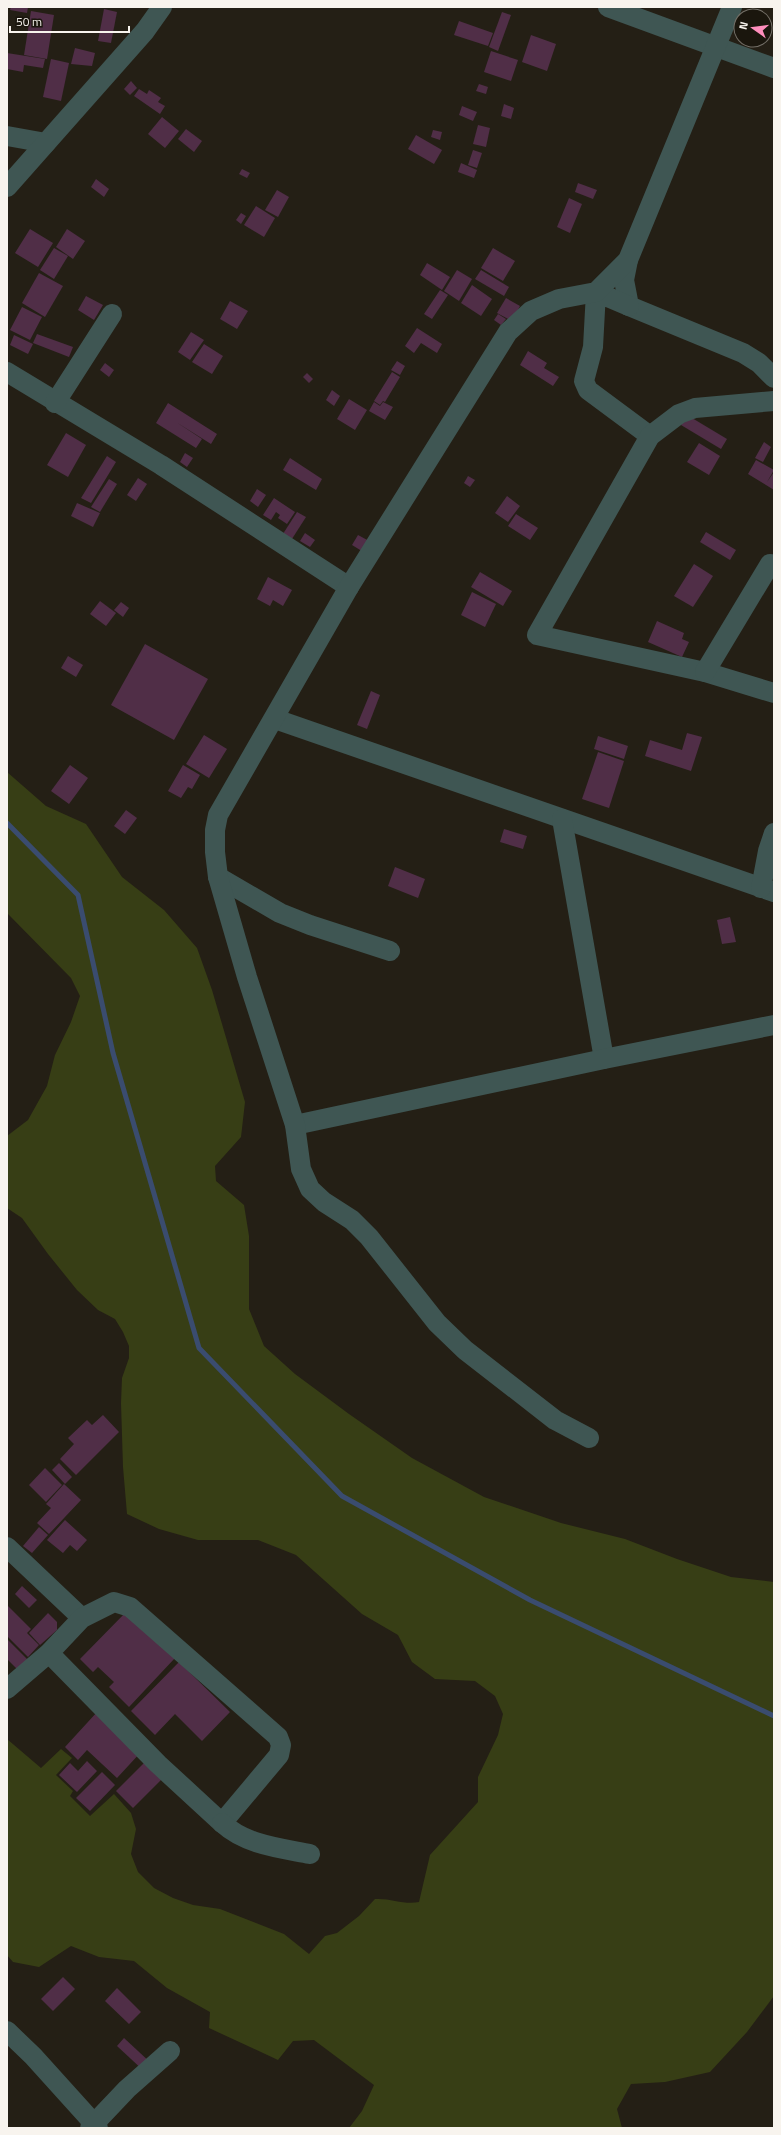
<svg xmlns="http://www.w3.org/2000/svg" width="781" height="2135" font-family="'Titillium Web',sans-serif">
  <rect width="100%" height="100%" fill="#241f15"/>
  <path fill="#373e15" d="M7,772l39,34 40,18 36,53 42,33 33,38 15,42 33,112 -4,35 -26,29 1,15 28,24 5,31v73l15,37 31,28 54,40 63,44 72,39 77,26 64,16 52,20 54,18 43,5v414l-27,36 -37,40 -45,10 -34,2 -14,25 5,19h-273l13,-17 12,-26 -60,-45 -21,1 -15,19 -69,-32 1,-16 -43,-24 -33,-27 -35,-4 -28,-11 -32,21 -26,-5 -6,-7v-216l34,29 20,-19 11,9 -16,17 17,16 -3,5 20,20 24,-22 17,19 5,16 -5,25 7,18 16,16 19,10 20,7 27,4 64,25 25,20 16,-18 12,-3 22,-17 16,-17c16,-1 29,6 44,3l11,-47 48,-53v-25l20,-42 5,-21 -8,-18 -20,-15 -40,-2 -23,-17 -14,-27 -36,-21 -66,-59 -38,-15h-60l-39,-11 -32,-15 -4,-47 -2,-64 1,-25 7,-20v-12l-6,-14 -8,-13 -17,-9 -21,-20 -29,-36 -26,-36 -15,-10v-72l21,-16 19,-34 8,-31 16,-33 9,-26 -9,-18 -64,-65z"/>
  <g fill="none" stroke-linecap="round" stroke-linejoin="round">
    <path stroke="#3a4c6f" stroke-width="5" d="M7,823l71,72 35,158 86,295 143,148 188,104 244,116"/>
  </g>
  <g fill="#502e47">
    <path d="M11,7h17l-1,6 -17,-3z"/>
    <path d="M104,9l13,3 -6,31 -13,-2z"/>
    <path d="M31,11l23,4 -7,44 -23,-4z"/>
    <path d="M502,12l9,3 -13,36 -9,-4z"/>
    <path d="M459,21l34,12 -5,13 -34,-11z"/>
    <path d="M531,35l25,9 -9,27 -25,-9z"/>
    <path d="M75,48l20,5 -3,13 -21,-2z"/>
    <path d="M491,51l27,9 -7,21 -27,-9z"/>
    <path d="M7,53l38,6 -2,9 -19,-3 -1,7 -16,-3z"/>
    <path d="M51,59l18,4 -8,38 -18,-4z"/>
    <path d="M131,81l6,7 -7,7 -6,-6z"/>
    <path d="M479,84l9,3 -2,7 -10,-3z"/>
    <path d="M139,89l8,5 2,-4 12,8 -3,4 7,4 -5,8 -26,-18z"/>
    <path d="M504,104l10,4 -3,11 -10,-3z"/>
    <path d="M462,106l15,6 -4,9 -14,-6z"/>
    <path d="M162,117l17,14 -14,17 -17,-14z"/>
    <path d="M478,125l12,3 -4,19 -13,-3z"/>
    <path d="M186,129l16,12 -8,11 -16,-13z"/>
    <path d="M433,130l9,2 -2,8 -9,-3z"/>
    <path d="M416,135l26,15 -8,14 -26,-15z"/>
    <path d="M473,150l9,3 -5,15 -9,-3z"/>
    <path d="M461,163l16,7 -3,8 -16,-6z"/>
    <path d="M242,169l8,4 -3,5 -8,-4z"/>
    <path d="M96,179l13,10 -5,8 -13,-10z"/>
    <path d="M578,183l19,7 -4,9 -18,-7z"/>
    <path d="M277,190l12,7 -11,20 -13,-7z"/>
    <path d="M569,198l13,6 -12,29 -13,-6z"/>
    <path d="M256,206l19,12 -11,19 -20,-12z"/>
    <path d="M241,213l5,3 -5,8 -5,-4z"/>
    <path d="M30,229l23,14 -15,24 -23,-14z"/>
    <path d="M67,229l18,12 -12,18 -17,-12z"/>
    <path d="M54,248l14,8 -14,23 -14,-9z"/>
    <path d="M493,248l22,13 -12,20 -22,-13z"/>
    <path d="M427,263l23,14 -8,13 -22,-15z"/>
    <path d="M457,270l15,9 -13,22 -15,-10z"/>
    <path d="M481,270l28,17 -5,9 -29,-17z"/>
    <path d="M39,273l24,13 -18,31 -23,-14z"/>
    <path d="M472,285l20,14 -11,17 -20,-13z"/>
    <path d="M440,290l8,5 -16,24 -8,-5z"/>
    <path d="M86,296l17,9 -9,15 -16,-10z"/>
    <path d="M506,298l14,8 -8,15 -15,-8z"/>
    <path d="M230,301l18,10 -11,18 -17,-10z"/>
    <path d="M22,307l20,10 -12,23 -20,-10z"/>
    <path d="M498,314l8,5 -5,6 -7,-5z"/>
    <path d="M417,328l25,16 -5,9 -16,-10 -7,10 -9,-7z"/>
    <path d="M191,332l13,8 -14,20 -12,-8z"/>
    <path d="M37,334l36,13 -4,10 -36,-14z"/>
    <path d="M14,335l19,9 -5,10 -18,-9z"/>
    <path d="M204,344l19,12 -11,18 -20,-12z"/>
    <path d="M528,351l19,12 -3,5 15,9 -6,9 -33,-21z"/>
    <path d="M397,361l8,5 -5,9 -9,-5z"/>
    <path d="M105,363l9,7 -5,7 -9,-7z"/>
    <path d="M392,372l8,5 -15,25 -2,-1 -3,4 -6,-4z"/>
    <path d="M307,373l6,6 -4,4 -6,-6z"/>
    <path d="M332,390l8,6 -6,10 -8,-6z"/>
    <path d="M349,399l18,11 -12,20 -18,-11z"/>
    <path d="M374,402l6,4 3,-4 10,5 -8,13 -16,-9z"/>
    <path d="M168,403l49,31 -6,10 -35,-22 26,17 -6,9 -40,-25z"/>
    <path d="M687,415l40,24 -6,10 -40,-24z"/>
    <path d="M66,433l20,12 -18,32 -21,-12z"/>
    <path d="M764,442l7,5 -8,15 -8,-4z"/>
    <path d="M699,443l21,13 -11,19 -22,-13z"/>
    <path d="M185,453l8,5 -6,9 -7,-5z"/>
    <path d="M107,456l9,6 -25,41 -10,-5z"/>
    <path d="M290,458l32,21 -6,11 -33,-20z"/>
    <path d="M756,460l18,10 -7,12 7,-10v18l-26,-16z"/>
    <path d="M468,476l7,4 -5,7 -6,-4z"/>
    <path d="M138,478l9,6 -11,17 -9,-6z"/>
    <path d="M109,479l8,5 -17,28 -9,-5z"/>
    <path d="M257,489l9,6 -8,12 -8,-6z"/>
    <path d="M507,496l13,10 -12,16 -13,-9z"/>
    <path d="M274,498l21,14 -8,12 -9,-6 2,-3 -4,-3 -5,8 -8,-5z"/>
    <path d="M77,503l23,10 -7,14 -22,-11z"/>
    <path d="M297,512l9,5 -16,25 -9,-5z"/>
    <path d="M516,514l22,14 -8,12 -22,-14z"/>
    <path d="M706,532l30,18 -6,10 -30,-18z"/>
    <path d="M305,533l10,7 -5,7 -10,-6z"/>
    <path d="M358,535l13,7 -6,11 -13,-8z"/>
    <path d="M694,564l19,12 -20,31 -19,-11z"/>
    <path d="M480,572l32,19 -9,15 -32,-19z"/>
    <path d="M268,577l24,13 -9,16 -10,-6 -3,6 -13,-7z"/>
    <path d="M472,592l24,12 -11,23 -24,-12z"/>
    <path d="M100,601l16,12 -10,13 -16,-12z"/>
    <path d="M121,602l8,6 -6,9 -9,-7z"/>
    <path d="M657,621l27,12 -2,6 7,3 -7,15 -34,-15z"/>
    <path d="M145,644l63,35 -34,61 -63,-35z"/>
    <path d="M68,656l15,9 -7,12 -15,-9z"/>
    <path d="M371,691l9,4 -13,34 -10,-4z"/>
    <path d="M687,733l15,4 -11,34 -46,-15 5,-16 32,10z"/>
    <path d="M204,735l23,14 -18,29 -23,-14z"/>
    <path d="M598,736l30,10 -4,13 -30,-10z"/>
    <path d="M598,752l26,9 -15,47 -27,-9z"/>
    <path d="M70,765l18,13 -19,26 -18,-13z"/>
    <path d="M183,765l17,10 -8,14 -4,-2 -7,11 -13,-7z"/>
    <path d="M126,810l11,8 -12,16 -11,-8z"/>
    <path d="M504,829l23,7 -4,13 -23,-7z"/>
    <path d="M395,867l30,12 -7,19 -30,-12z"/>
    <path d="M730,917l6,25 -14,2 -5,-24z"/>
    <path d="M103,1415l16,17 -43,43 -16,-16 14,-15 -6,-6 19,-18 5,5z"/>
    <path d="M59,1463l13,14 -7,7 -13,-14z"/>
    <path d="M45,1468l17,17 -16,17 -17,-17z"/>
    <path d="M64,1484l17,16 -32,34 -12,-11 14,-15 -5,-4z"/>
    <path d="M65,1520l22,20 -10,11 -7,-6 -7,8 -16,-13z"/>
    <path d="M39,1527l9,8 -16,18 -9,-7z"/>
    <path d="M22,1586l15,14 -8,8 -14,-14z"/>
    <path d="M8,1606l23,23 -4,4 12,12 -11,12 -21,-21z"/>
    <path d="M127,1611l48,47 -46,49 -20,-20 5,-5 -16,-15 -5,5 -13,-13z"/>
    <path d="M48,1613l9,9v8l-17,15 -11,-12z"/>
    <path d="M7,1639l21,21 -10,10 -11,-11z"/>
    <path d="M179,1662l51,50 -28,29 -27,-27 -20,21 -24,-24z"/>
    <path d="M98,1711l43,41 -24,26 -30,-28 -9,10 -13,-13z"/>
    <path d="M87,1761l10,10 -20,21 -18,-17 11,-12 8,8z"/>
    <path d="M145,1762l17,17 -29,29 -17,-17z"/>
    <path d="M102,1772l13,13 -25,26 -14,-13z"/>
    <path d="M63,1977l12,12 -22,22 -12,-12z"/>
    <path d="M117,1988l24,24 -12,12 -24,-23z"/>
    <path d="M124,2038l28,26 -7,8 -28,-26z"/>
  </g>
  <g fill="none" stroke-linecap="round" stroke-linejoin="round">
    <g stroke="#3f5653" stroke-width="20">
      <path d="M608,7l166,61"/>
      <path d="M7,136l39,7"/>
      <path d="M7,187l138,-156 17,-24"/>
      <path d="M628,260l-4,20 5,26 114,47 16,10 15,15"/>
      <path d="M629,306l-33,-14 -3,55 -9,34 4,9 62,46"/>
      <path d="M7,372l154,93 188,122"/>
      <path d="M774,401l-79,7 -16,6 -29,22 -113,199 168,37 69,21"/>
      <path d="M55,403l57,-89"/>
      <path d="M705,672l65,-108"/>
      <path d="M275,719l499,173"/>
      <path d="M562,819l42,240"/>
      <path d="M218,877l62,36 30,12 80,26"/>
      <path d="M761,888l7,-37 6,-18"/>
      <path d="M295,1125l309,-66 170,-34"/>
      <path d="M589,1438l-34,-18 -90,-70 -28,-27 -68,-86 -17,-17 -28,-18 -14,-13 -9,-20 -6,-44 -48,-148 -29,-100 -3,-25v-22l3,-15 131,-228 159,-255 23,-21 28,-12 37,-7 32,-32 104,-253"/>
      <path d="M7,1547l75,71"/>
      <path d="M7,1689l42,-36 33,-35 32,-16 16,5 148,130 3,8 -2,10 -57,68 -64,-59 -109,-111"/>
      <path d="M222,1823c24,22 57,25 88,31"/>
      <path d="M7,2031l26,25 65,72"/>
      <path d="M90,2128l37,-39 43,-38"/>
    </g>
  </g>
  <rect width="781" height="2135" fill="none" stroke="#f8f4ee" stroke-width="16"/>
  <g transform="translate(753 28) rotate(284)"><circle r="19" fill="#1a160d" stroke="#736f67"/>
  <path d="M0-3L7 15L0 10L-7 15Z" fill="#fe8ebc"/>
  <text y="-6" font-size="11" font-weight="bold" text-anchor="middle" fill="#f8f4ee">N</text>
  </g>
  <path d="M10 26v6h119v-6" fill="none" stroke="#f8f4ee" stroke-width="2"/>
  <text x="16" y="26" font-size="12" fill="#f8f4ee" stroke="#1a160d" stroke-width="3" paint-order="stroke">50 m</text>
</svg>
